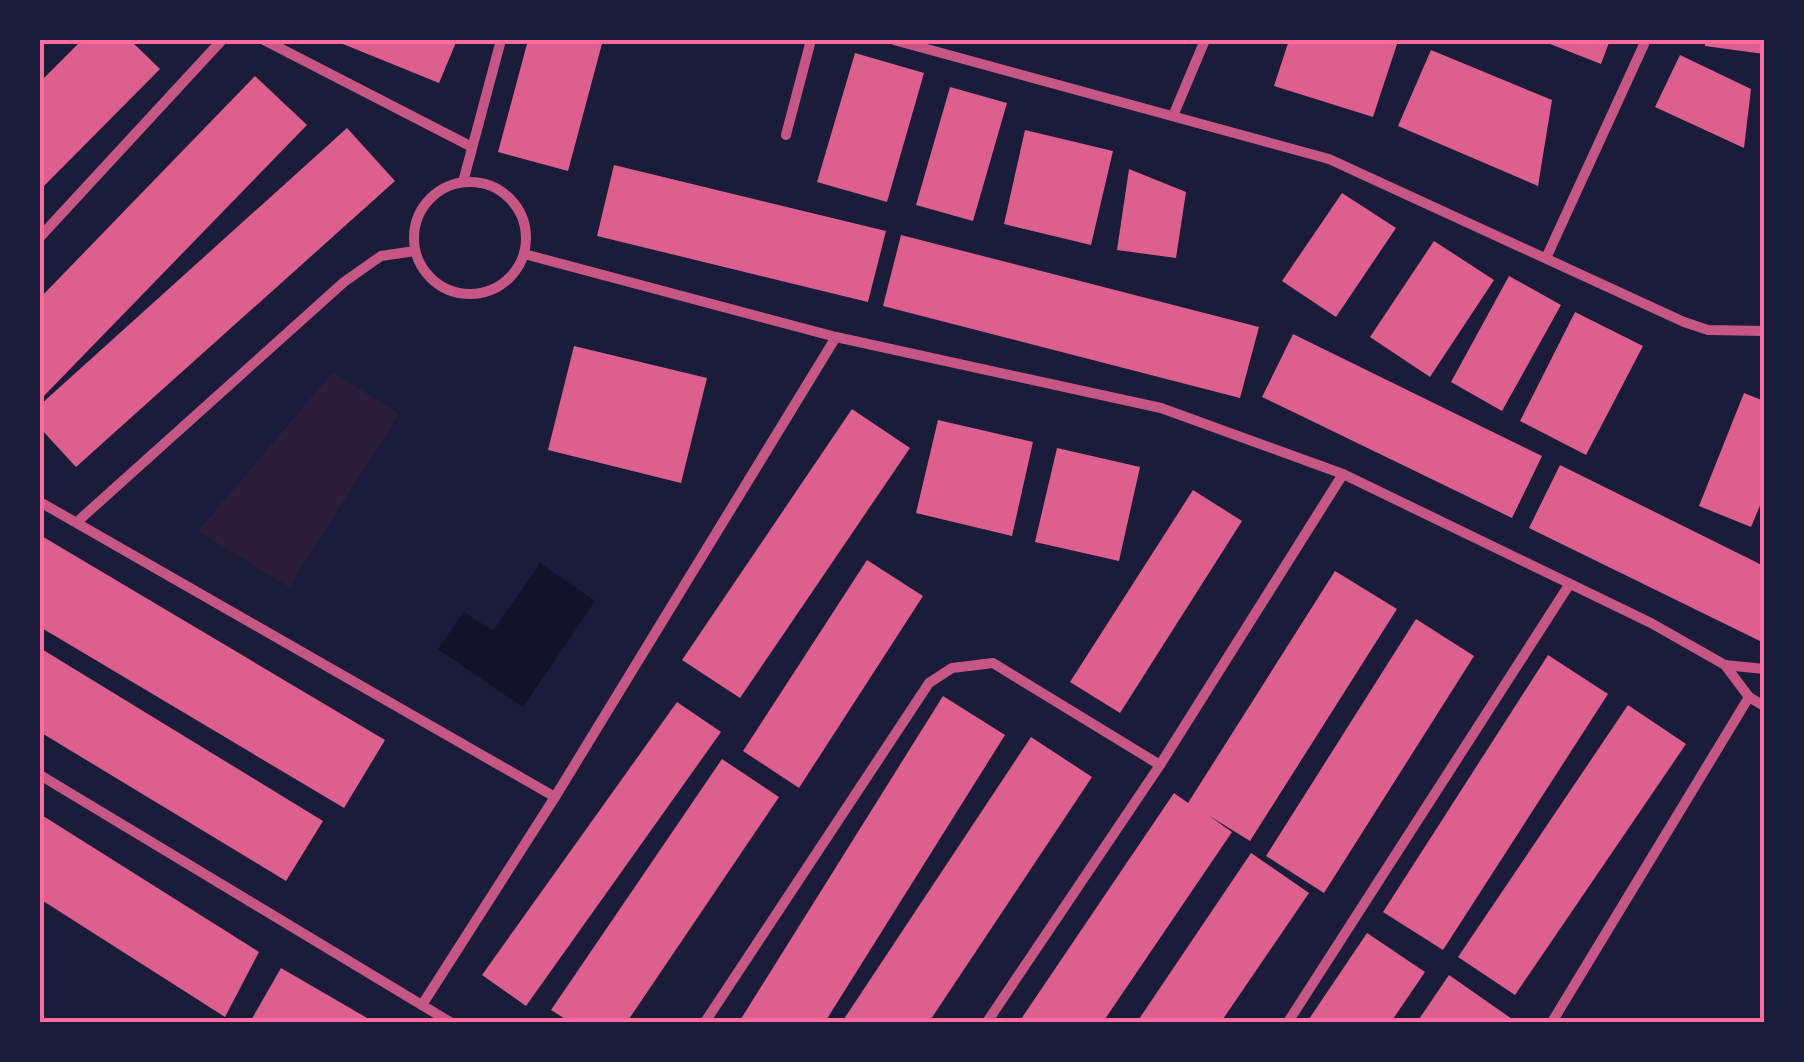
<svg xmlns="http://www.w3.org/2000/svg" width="1804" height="1062" font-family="Commissioner,sans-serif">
  <rect width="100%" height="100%" fill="#1b1b3a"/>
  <path fill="#2a1e3b" d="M333,372l66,42 -110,173 -91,-56z"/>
  <path fill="#12122b" d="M540,563l55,38 -72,106 -85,-58 26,-37 29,19z"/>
  <g fill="#dd5f8e">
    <path d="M82,40h48l30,29 -120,121v-108z"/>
    <path d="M333,40h124l-18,43z"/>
    <path d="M528,40h75l-35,131 -70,-19z"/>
    <path d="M1289,40l109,1 -25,76 -99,-31z"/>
    <path d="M1540,40h70l-9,24z"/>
    <path d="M1705,40h59v14l-59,-8z"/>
    <path d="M1431,50l121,50 -14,86 -140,-60z"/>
    <path d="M855,53l69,20 -37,129 -70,-20z"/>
    <path d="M1680,55l71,34 -7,59 -89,-41z"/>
    <path d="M255,76l52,49 -267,275v-102z"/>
    <path d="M950,87l57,16 -34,118 -57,-16z"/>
    <path d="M347,128l48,53 -319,286 -36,-39v-23z"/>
    <path d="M1025,130l88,21 -22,94 -87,-21z"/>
    <path d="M614,165l272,66 -18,71 -271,-66z"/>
    <path d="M1129,169l57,23 -10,66 -59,-8z"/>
    <path d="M1342,193l54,35 -60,89 -54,-36z"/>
    <path d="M901,235l358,92 -19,71 -357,-92z"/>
    <path d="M1434,241l60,39 -64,97 -60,-40z"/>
    <path d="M1509,276l52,29 -59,106 -51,-29z"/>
    <path d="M1575,312l68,34 -57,109 -66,-34z"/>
    <path d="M1293,334l249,122 -30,62 -250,-121z"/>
    <path d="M574,346l133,32 -26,105 -133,-33z"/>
    <path d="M1744,393l20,8v95l-13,31 -52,-21z"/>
    <path d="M852,409l58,39 -170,250 -58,-38z"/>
    <path d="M938,420l95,22 -21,94 -96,-23z"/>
    <path d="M1057,448l83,19 -21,94 -84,-19z"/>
    <path d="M1560,465l204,101v77l-235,-115z"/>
    <path d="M1193,490l49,31 -122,192 -50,-31z"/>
    <path d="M40,535l345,205 -41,68 -304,-181z"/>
    <path d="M867,560l56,36 -124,192 -56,-37z"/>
    <path d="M1335,571l62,38 -147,232 -42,-26 24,17 -129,190h-84l155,-229 14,10z"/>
    <path d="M1416,619l58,37 -150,237 -58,-37z"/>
    <path d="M40,648l283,173 -37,60 -246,-149z"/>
    <path d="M1548,655l60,39 -165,256 -60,-38z"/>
    <path d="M943,696l62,39 -180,287h-86z"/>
    <path d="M677,702l44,30 -195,274 -44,-31z"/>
    <path d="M1628,705l58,39 -171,251 -57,-38z"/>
    <path d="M1031,737l61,40 -163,245h-87z"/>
    <path d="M722,759l57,38 -152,225h-57l-19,-12z"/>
    <path d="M40,814l219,138 -34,65 -185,-118z"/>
    <path d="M1251,853l58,40 -88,129h-84z"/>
    <path d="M1367,933l58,39 -34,50h-84z"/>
    <path d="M281,968l93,54h-124z"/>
    <path d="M1449,975l63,44 -2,3h-93z"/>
  </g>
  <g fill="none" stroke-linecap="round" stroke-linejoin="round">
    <g stroke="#c65784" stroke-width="10">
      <path d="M264,40l208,107"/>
      <path d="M894,40l435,119 355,163 24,8 56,1"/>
      <path d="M1173,116l32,-76"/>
      <path d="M786,135l25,-95"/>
      <path d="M463,182l38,-142"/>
      <circle cx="470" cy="238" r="56"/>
      <path d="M40,237l182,-197"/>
      <path d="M524,254l312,83 325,71 182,66 308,149 74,42 24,32 15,9"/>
      <path d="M1546,258l100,-218"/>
      <path d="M40,502l515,295"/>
      <path d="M77,522l267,-240 37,-26 34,-5"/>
      <path d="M1725,665l39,4"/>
      <path d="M40,775l410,247"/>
      <path d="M422,1005l133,-208 281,-460"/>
      <path d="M705,1022l224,-339 23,-15 41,-5 167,102"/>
      <path d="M987,1022l173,-257 183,-291"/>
      <path d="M1288,1022l281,-437"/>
      <path d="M1552,1022l197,-325"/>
    </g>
  </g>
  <rect width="1804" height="1062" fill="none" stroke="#1b1b3a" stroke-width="85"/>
  <rect x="42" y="42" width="1720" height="978" fill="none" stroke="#ff6b9d" stroke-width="4"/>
</svg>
